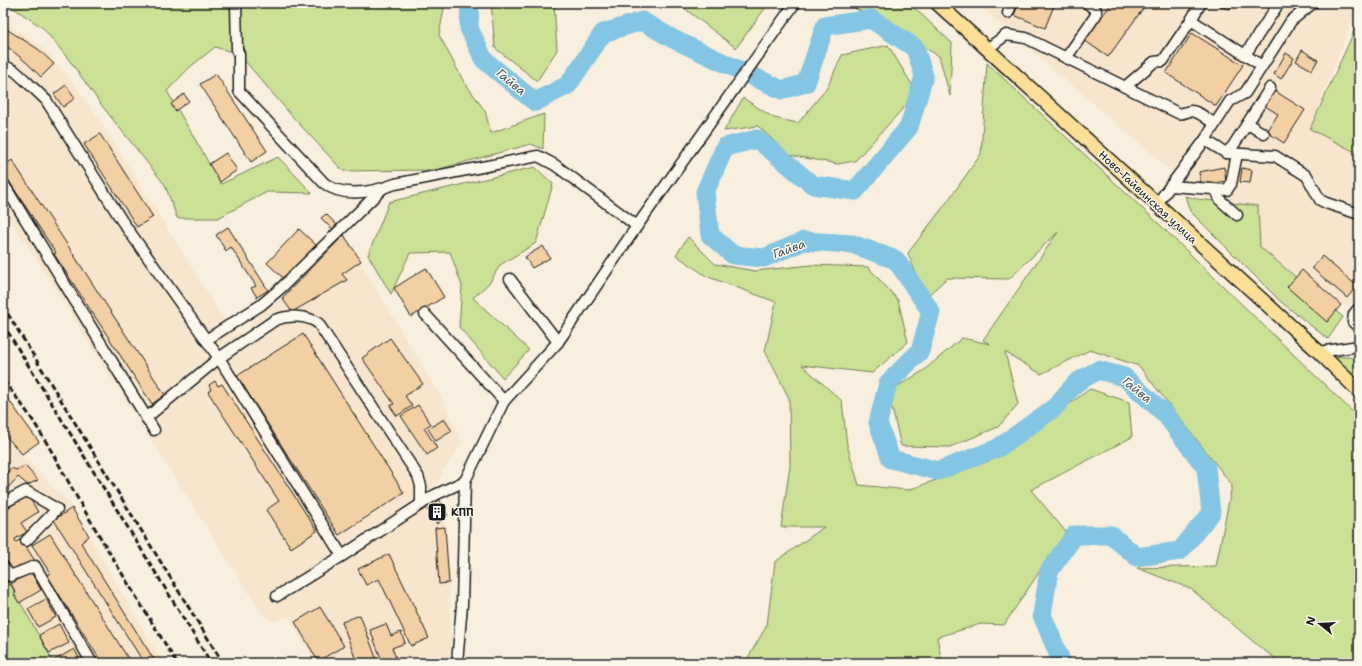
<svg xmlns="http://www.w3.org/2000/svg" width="1362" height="666" font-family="'Shantell Sans',sans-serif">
  <rect width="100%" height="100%" fill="#f9efde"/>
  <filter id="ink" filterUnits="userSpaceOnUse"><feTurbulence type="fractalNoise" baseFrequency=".025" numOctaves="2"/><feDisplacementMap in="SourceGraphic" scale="8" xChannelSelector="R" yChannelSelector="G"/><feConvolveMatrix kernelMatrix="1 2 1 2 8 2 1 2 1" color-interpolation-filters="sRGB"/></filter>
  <g filter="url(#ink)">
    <g fill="#f7e6cd">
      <path d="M976,3h383v15l-7,3 -42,108 49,16v158l-29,4z"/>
      <path d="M3,21l40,27 29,33 34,48 127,205 5,-3 6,3 13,-18 25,-18 62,-63 98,164 21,44 -20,28 -9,22 8,15 3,19 7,113 -3,23h-133l-28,-47 -13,6 -11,-5 -261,-409z"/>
      <path d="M3,392l36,50 -17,13 48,49 93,159h-109l-45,-81 -6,-3z"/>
    </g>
    <g fill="#cbe196" stroke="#747e59">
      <path d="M6,3h439l-6,32 24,45 22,31 6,22 53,-19 -1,35 -12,-5 -95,26 -93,1 -52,-56 -52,-61 -24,-7 -26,21 -22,23 54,93 57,-27 34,36 -45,-1 -49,26h-41l-12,-33 -62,-78 -33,-46 -27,-33z"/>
      <path d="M491,3h63l3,47 -20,31 -42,-33z"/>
      <path d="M685,3h84l-33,45 -52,-40z"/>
      <path d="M846,3h63l43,40 -2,53 -11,-40z"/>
      <path d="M1359,15v139l-49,-25 42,-93z"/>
      <path d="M888,45l29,48 -62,68 -17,3 -49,-9 -31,-29 -34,5 19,-33 31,20 24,5 29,-35 15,-33z"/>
      <path d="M987,63l172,161 200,194v245h-77l-20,-14 -71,-60 -54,-21 79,-2 16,-81 -93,-119 -49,-16 -49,24 -36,-22 13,52 -20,23 -48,20 -49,-1 -13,-54 35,-21 39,-33 28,6 -7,-4 75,-108 -49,47 -62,-1 -22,20 -17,-45 39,-51 34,-48z"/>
      <path d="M535,167l18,17 -17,59 -36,22 -10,17 -17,16 56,52 -26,28 -44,-51 3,-41 -12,-34 -40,1 -19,41 -23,-39 21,-53z"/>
      <path d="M1185,196l12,3 61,7 2,41 83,70 -15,22 -47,-37 -91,-91z"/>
      <path d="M688,237l27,27 40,7 56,-6 57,2 30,33 10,42 -36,31 -70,-8 40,36 5,44 12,40 49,5 84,-30 98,-71 39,13 3,35 -101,53 35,42 -62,93 -23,-1 -44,13 5,26h-197l22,-38 8,-63 49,-35h-43l9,-61 -1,-68 -24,-47 11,-49 -70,-26 -30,-21z"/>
      <path d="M1333,356l26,2v22z"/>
      <path d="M3,579l6,3 45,81h-51z"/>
    </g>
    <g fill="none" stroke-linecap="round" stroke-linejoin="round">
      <path stroke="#83c5e3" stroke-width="19" d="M470,3l-1,25 15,32 51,42 33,-17 35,-52 39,-12 31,18 109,51 24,-7 19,-57 46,-7 44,29 9,28 -15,51 -54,64 -42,-6 -56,-46 -32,8 -20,45 5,43 23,20 31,3 40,-17 48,3 44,16 35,52 -11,39 -32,32 -10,40 13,36 47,12 60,-23 56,-40 22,-25 22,-13 26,7 41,37 41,54 5,45 -31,38 -43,6 -26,-22h-36l-26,36 -7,44 20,48"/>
    </g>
    <g fill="#f3d0a4" stroke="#1c1c1c">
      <path d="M1019,3h36l-10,25 -31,-13z"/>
      <path d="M1112,3h35l-39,54 -24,-17z"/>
      <path d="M1220,3h12l-2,6 -10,-2z"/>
      <path d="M3,27l35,22 16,15 -13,13 -15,-15 -17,-14 -6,-3z"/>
      <path d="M1192,33l51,32 -27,41 -50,-33z"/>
      <path d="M1302,50l16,10 -6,10 -16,-9z"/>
      <path d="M1286,53l8,5 -13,21 -7,-5z"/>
      <path d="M216,74l51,77 -16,11 -51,-78z"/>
      <path d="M66,85l9,13 -12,9 -9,-13z"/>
      <path d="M1275,91l30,19 -21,33 -17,-11 11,-18 -13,-8z"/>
      <path d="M184,94l5,7 -14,10 -4,-7z"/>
      <path d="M100,134l53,83 -16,10 -53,-83z"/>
      <path d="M226,153l11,17 -17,12 -11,-18z"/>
      <path d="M12,160l153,235 -13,9 -98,-150 2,-1 -53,-81v-10l2,3z"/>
      <path d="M1224,167l2,14 -25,5 -2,-14z"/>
      <path d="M1242,168l10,2 -2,13 -10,-1z"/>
      <path d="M326,214l11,11 -5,4 -11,-11z"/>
      <path d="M228,227l40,63 -11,7 -6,-9 5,-2 -25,-39 -5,4 -10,-16z"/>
      <path d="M299,229l17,16 -32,34 -17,-16z"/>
      <path d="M344,235l17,26 -19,13 5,6 -55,32 -10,-14z"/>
      <path d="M543,246l7,12 -18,10 -7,-11z"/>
      <path d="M1322,256l35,30 -10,12 -35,-30z"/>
      <path d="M426,268l18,29 -33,20 -17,-29z"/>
      <path d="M1302,270l39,35 -14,17 -40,-35z"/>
      <path d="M303,334l101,159 -65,42 -102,-159z"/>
      <path d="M390,338l33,46 -18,12 7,10 -15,10 -7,-10 4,-2 -32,-46z"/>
      <path d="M215,381l3,5 4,-2 95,147 -26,17 -25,-38 13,-9 -71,-109 3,-2 -2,-5z"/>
      <path d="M3,392l36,50 -17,12 -19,-21z"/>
      <path d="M418,405l13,19 -7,4 13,20 -10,7 -26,-39z"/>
      <path d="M444,419l8,12 -16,10 -8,-12z"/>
      <path d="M25,466l13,14 -10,5 -10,-8 -15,16v-15l8,-10 5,2z"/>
      <path d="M28,495l10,17 -17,11 6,9 -12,7 1,3 5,-3 14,22 -13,8 -2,-4 -9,6 -8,-13v-47z"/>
      <path d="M437,497l7,9 -2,2 6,7 -11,9 -11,-16 3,-2 -1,-2z"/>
      <path d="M72,508l17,28 -8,7 75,120h-12l-90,-143z"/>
      <path d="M445,527l4,56 -10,1 -4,-56z"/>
      <path d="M50,534l81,129h-29l-55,-88 3,-2 -18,-28z"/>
      <path d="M389,554l40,84 -18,8 -32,-67 -13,6 -8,-16z"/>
      <path d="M31,572l10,18 -22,13 -5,-9 2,-1 -5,-9z"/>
      <path d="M46,599l10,18 -18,10 -10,-18z"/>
      <path d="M320,607l24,39 -26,15 -23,-39z"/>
      <path d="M360,615l18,48h-21l-15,-41z"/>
      <path d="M59,624l10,19 -20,10 -10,-18z"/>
      <path d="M386,624l5,12 10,-4 4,11 -13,5 6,15h-15l-13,-33z"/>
      <path d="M74,649l8,14h-28l-1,-2z"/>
    </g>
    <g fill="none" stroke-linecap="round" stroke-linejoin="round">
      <g stroke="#1c1c1c" stroke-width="13">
        <g id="minor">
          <path d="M236,3l1,47 2,4v37l85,92c20,16 49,9 71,1l143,-28 17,9 82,61"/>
          <path d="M1008,13l4,-10"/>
          <path d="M1191,20l71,46"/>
          <path d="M987,49l19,-14 20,3 152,75c5,2 8,-2 13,-2 8,0 17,9 24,13l-10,16"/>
          <path d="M1245,55l34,-52"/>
          <path d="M1066,58l30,-43v-5l-9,-7"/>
          <path d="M3,65l12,6 10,9 21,20 76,121 97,137 123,198 93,-61 30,-14"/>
          <path d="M1125,87l29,-25 9,-1 28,-41 10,-17"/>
          <path d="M1215,124l15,-23 15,-8 46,-72 22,-18"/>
          <path d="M1248,124l16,10"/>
          <path d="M1226,153l7,-7 37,-58"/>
          <path d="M3,183l151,247"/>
          <path d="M1170,186l57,4 4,-6 6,-30"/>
          <path d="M1216,190l4,10 17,15"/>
          <path d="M1156,205l49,-65 21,13 49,3 32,20 13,24 6,3 33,11"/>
          <path d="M510,279l48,63"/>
          <path d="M1359,308l-5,6 -1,8 6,6"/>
          <path d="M425,314l79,87"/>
          <path d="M206,340l55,-35 20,-17 102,-100"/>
          <path d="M1319,352l40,-6"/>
          <path d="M146,418l73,-60 56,-38c13,-5 31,-5 43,3l100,153 3,10v18"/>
          <path d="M3,503l23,-12 31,18 -31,32"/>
          <path d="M3,566l7,10 25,-10 57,97"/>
          <path d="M277,596l65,-40"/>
          <path d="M457,663l5,-58 3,-124 39,-80 54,-59 79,-116 158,-223"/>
        </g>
      </g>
      <g stroke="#1c1c1c" stroke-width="16">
        <path id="major" d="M937,3l382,349 40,39"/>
      </g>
      <use href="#minor" stroke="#fbf7ec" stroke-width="10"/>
      <use href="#major" stroke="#fbdf96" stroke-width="13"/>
      <g stroke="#1c1c1c" stroke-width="3" stroke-dasharray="6 3" stroke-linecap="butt">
        <path d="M3,306l220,357"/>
        <path d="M3,324l208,339"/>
        <path d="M3,381c32,36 53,79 76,120 32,55 65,109 98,162"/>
      </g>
    </g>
  </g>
  <defs>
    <g id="building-square" transform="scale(1)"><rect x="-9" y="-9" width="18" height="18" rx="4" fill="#1c1c1c" stroke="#fbf7ec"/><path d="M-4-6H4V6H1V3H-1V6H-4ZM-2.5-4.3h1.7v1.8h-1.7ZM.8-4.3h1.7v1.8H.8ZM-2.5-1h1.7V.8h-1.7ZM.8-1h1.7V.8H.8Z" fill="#fff"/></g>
  </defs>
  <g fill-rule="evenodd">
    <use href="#building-square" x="437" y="512"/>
  </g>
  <g text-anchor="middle" stroke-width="3" stroke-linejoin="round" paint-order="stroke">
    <g font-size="11" fill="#1c1c1c" stroke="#fbf7ec">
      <text transform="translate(1148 197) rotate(43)" y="4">Ново-Гайвинская улица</text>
    </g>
    <g font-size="11" font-weight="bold" fill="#1c1c1c" stroke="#fbf7ec" text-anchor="start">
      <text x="451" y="516">КПП</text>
    </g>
    <g font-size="12" font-style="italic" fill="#405762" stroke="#fbf7ec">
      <text transform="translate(511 82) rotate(40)" y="4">Гайва</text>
      <text transform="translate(789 249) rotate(-20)" y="4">Гайва</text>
      <text transform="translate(1137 390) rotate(39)" y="4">Гайва</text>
    </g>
  </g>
  <rect width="1362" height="666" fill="none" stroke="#fbf7ec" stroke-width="16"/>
  <rect x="8" y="8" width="1346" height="650" fill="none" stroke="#1c1c1c" stroke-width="1.5" filter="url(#ink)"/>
  <g transform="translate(1320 624) rotate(288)" stroke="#fbf7ec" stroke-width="3" paint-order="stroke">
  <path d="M0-3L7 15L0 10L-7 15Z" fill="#1c1c1c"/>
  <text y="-6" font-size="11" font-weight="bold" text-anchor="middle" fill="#1c1c1c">N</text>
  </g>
</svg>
